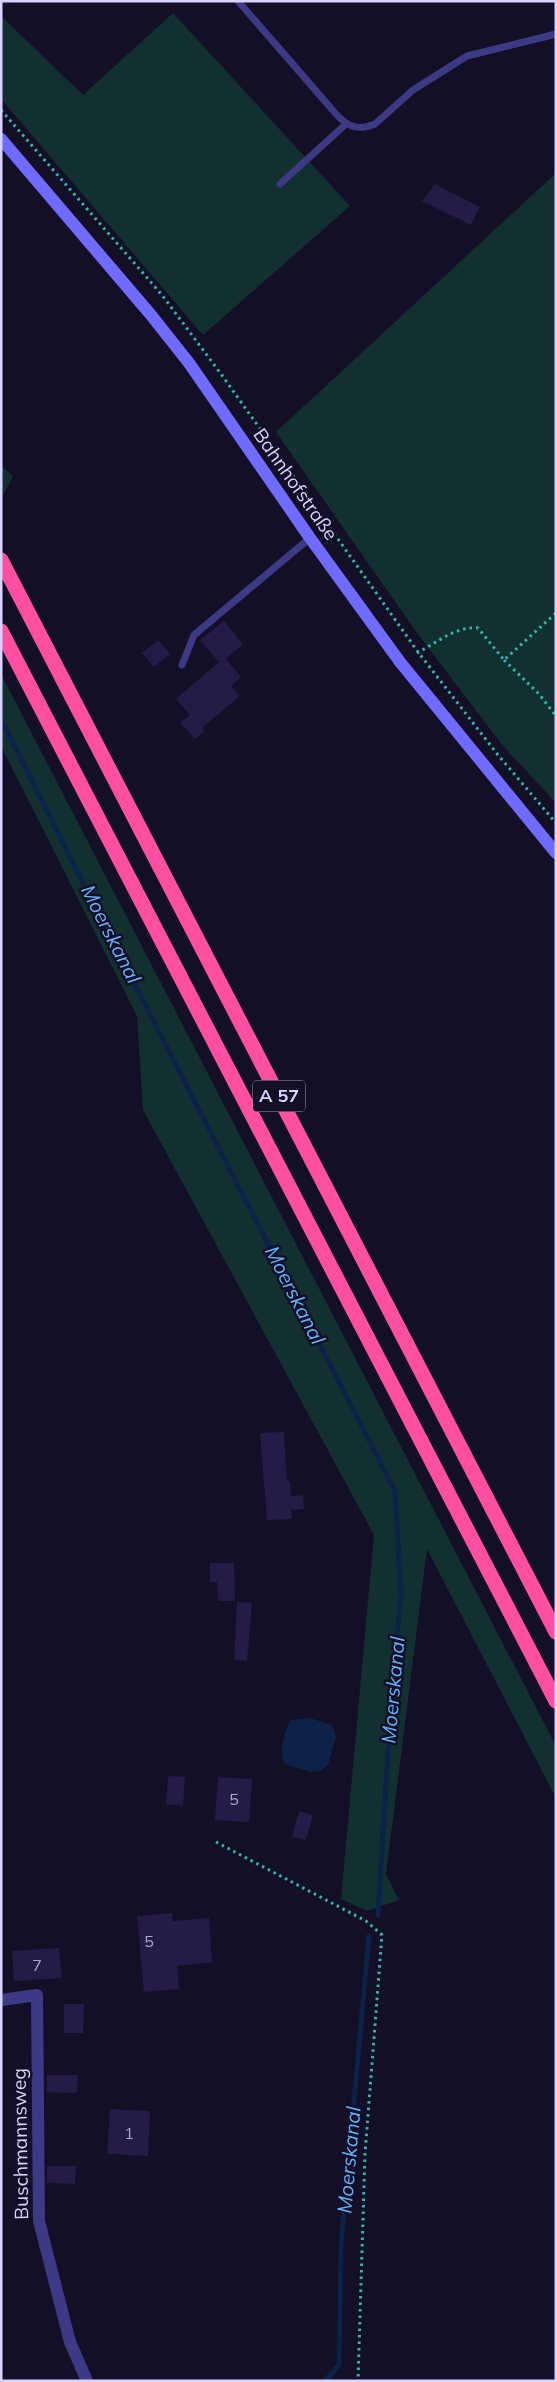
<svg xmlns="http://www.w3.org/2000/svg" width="557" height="2382" font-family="Mulish,sans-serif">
  <rect width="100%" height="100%" fill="#130f26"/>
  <g fill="#12302f">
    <path d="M173,13l177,193 -147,129 -202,-236v-83l82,79z"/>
    <path d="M556,173v630l-53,-57 -86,-113 -141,-201z"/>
    <path d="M1,466l12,10 -12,23z"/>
    <path d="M1,674l555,1072v52l-129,-249 -41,325 13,26 -32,11 -26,-12 33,-364 -231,-425 -6,-94 -136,-270z"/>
  </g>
  <path fill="#0c2248" d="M310,1718l22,7 4,12 -8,28 -8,6 -8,1 -27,-8c-8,-14 0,-30 5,-44z"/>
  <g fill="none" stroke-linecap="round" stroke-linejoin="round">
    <g stroke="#0c2248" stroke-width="5">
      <path d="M1,719l96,192 298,580 6,103 -10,107 -13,214"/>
      <path d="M325,2381l14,-16 2,-120 28,-309"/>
    </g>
  </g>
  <g fill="#241b47">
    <path d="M435,184l45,23 -9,18 -49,-24z"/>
    <path d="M224,621l19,23 -17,15 15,18 -10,9 9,10 -38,32 2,3 -9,8 -15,-16 10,-8 -14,-16 43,-37 -19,-22z"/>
    <path d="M158,640l12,14 -16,13 -12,-14z"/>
    <path d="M284,1432l3,49h3l1,15 12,-1 1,14 -13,1 1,9 -25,1 -7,-87z"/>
    <path d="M210,1563h24l1,38h-17l-1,-19h-7z"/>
    <path d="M237,1602l15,1 -5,58 -13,-1z"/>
    <path d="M168,1776l17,1 -2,29 -17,-2z"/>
    <path d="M218,1777l34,2 -3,43 -34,-2z"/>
    <path d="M299,1811l14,4 -7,25 -14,-3z"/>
    <path d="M172,1913l1,8 36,-3 3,44 -35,4 2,23 -35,3 -7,-76z"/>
    <path d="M59,1948l3,30 -48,3 -2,-30z"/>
    <path d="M64,2004h20l-1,29h-19z"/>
    <path d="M47,2075h31l-1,18 -30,-1z"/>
    <path d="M110,2109l40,2 -2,45 -41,-2z"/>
    <path d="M47,2166h29l-1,18 -28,-1z"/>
  </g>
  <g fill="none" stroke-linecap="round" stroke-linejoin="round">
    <g stroke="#2fb8b0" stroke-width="3" stroke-dasharray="2.5 4" stroke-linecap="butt">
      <path d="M1,110l161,185 62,83 194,274 80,103 58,68"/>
      <path d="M417,653c19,-10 39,-27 61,-25l26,32 52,-47"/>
      <path d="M504,660l35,34 17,22"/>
      <path d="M216,1842l150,79 16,14 -17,219 -7,227"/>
    </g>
    <g stroke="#3d3a85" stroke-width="7">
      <path d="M238,1l98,113c12,13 22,17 39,10l38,-34 54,-34 89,-22"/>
      <path d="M280,184l66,-60"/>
      <path d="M182,665l12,-30 116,-97"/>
    </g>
    <path stroke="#3d3a85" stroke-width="12" d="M1,2000l36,-5 2,226 31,121 17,39"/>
    <path stroke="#6f6bff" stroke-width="12" d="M1,139l150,176 38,48 121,175 90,124 156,191"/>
    <g stroke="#ff4fa3" stroke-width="15">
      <path d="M1,560l555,1072"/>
      <path d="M1,631l555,1070"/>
    </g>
  </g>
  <g text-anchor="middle" stroke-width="5" stroke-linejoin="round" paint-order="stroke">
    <g font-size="16" fill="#aca6d1">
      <text x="234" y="1805">5</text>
      <text x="149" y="1947">5</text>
      <text x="37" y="1971">7</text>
      <text x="129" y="2139">1</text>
    </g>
    <rect fill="#130f26" stroke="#9e99be" stroke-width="1" x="253" y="1080.5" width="52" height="31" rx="4"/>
    <g font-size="18" font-weight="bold" fill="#d9d4ff">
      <text x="279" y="1102">A 57</text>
    </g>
    <g font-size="19" fill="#d9d4ff" stroke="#130f26">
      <text transform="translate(296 484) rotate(55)" y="7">Bahnhofstraße</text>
      <text transform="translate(20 2144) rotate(-91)" y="7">Buschmannsweg</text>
    </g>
    <g font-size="20" font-style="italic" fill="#62b6ff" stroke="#130f26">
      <text transform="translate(111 934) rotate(63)" y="7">Moerskanal</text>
      <text transform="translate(295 1295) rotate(63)" y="7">Moerskanal</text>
      <text transform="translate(393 1690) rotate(-85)" y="7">Moerskanal</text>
      <text transform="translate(349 2160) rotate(-85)" y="7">Moerskanal</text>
    </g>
  </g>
  <rect width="557" height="2382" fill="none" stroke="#d9d4ff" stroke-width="5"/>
</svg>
